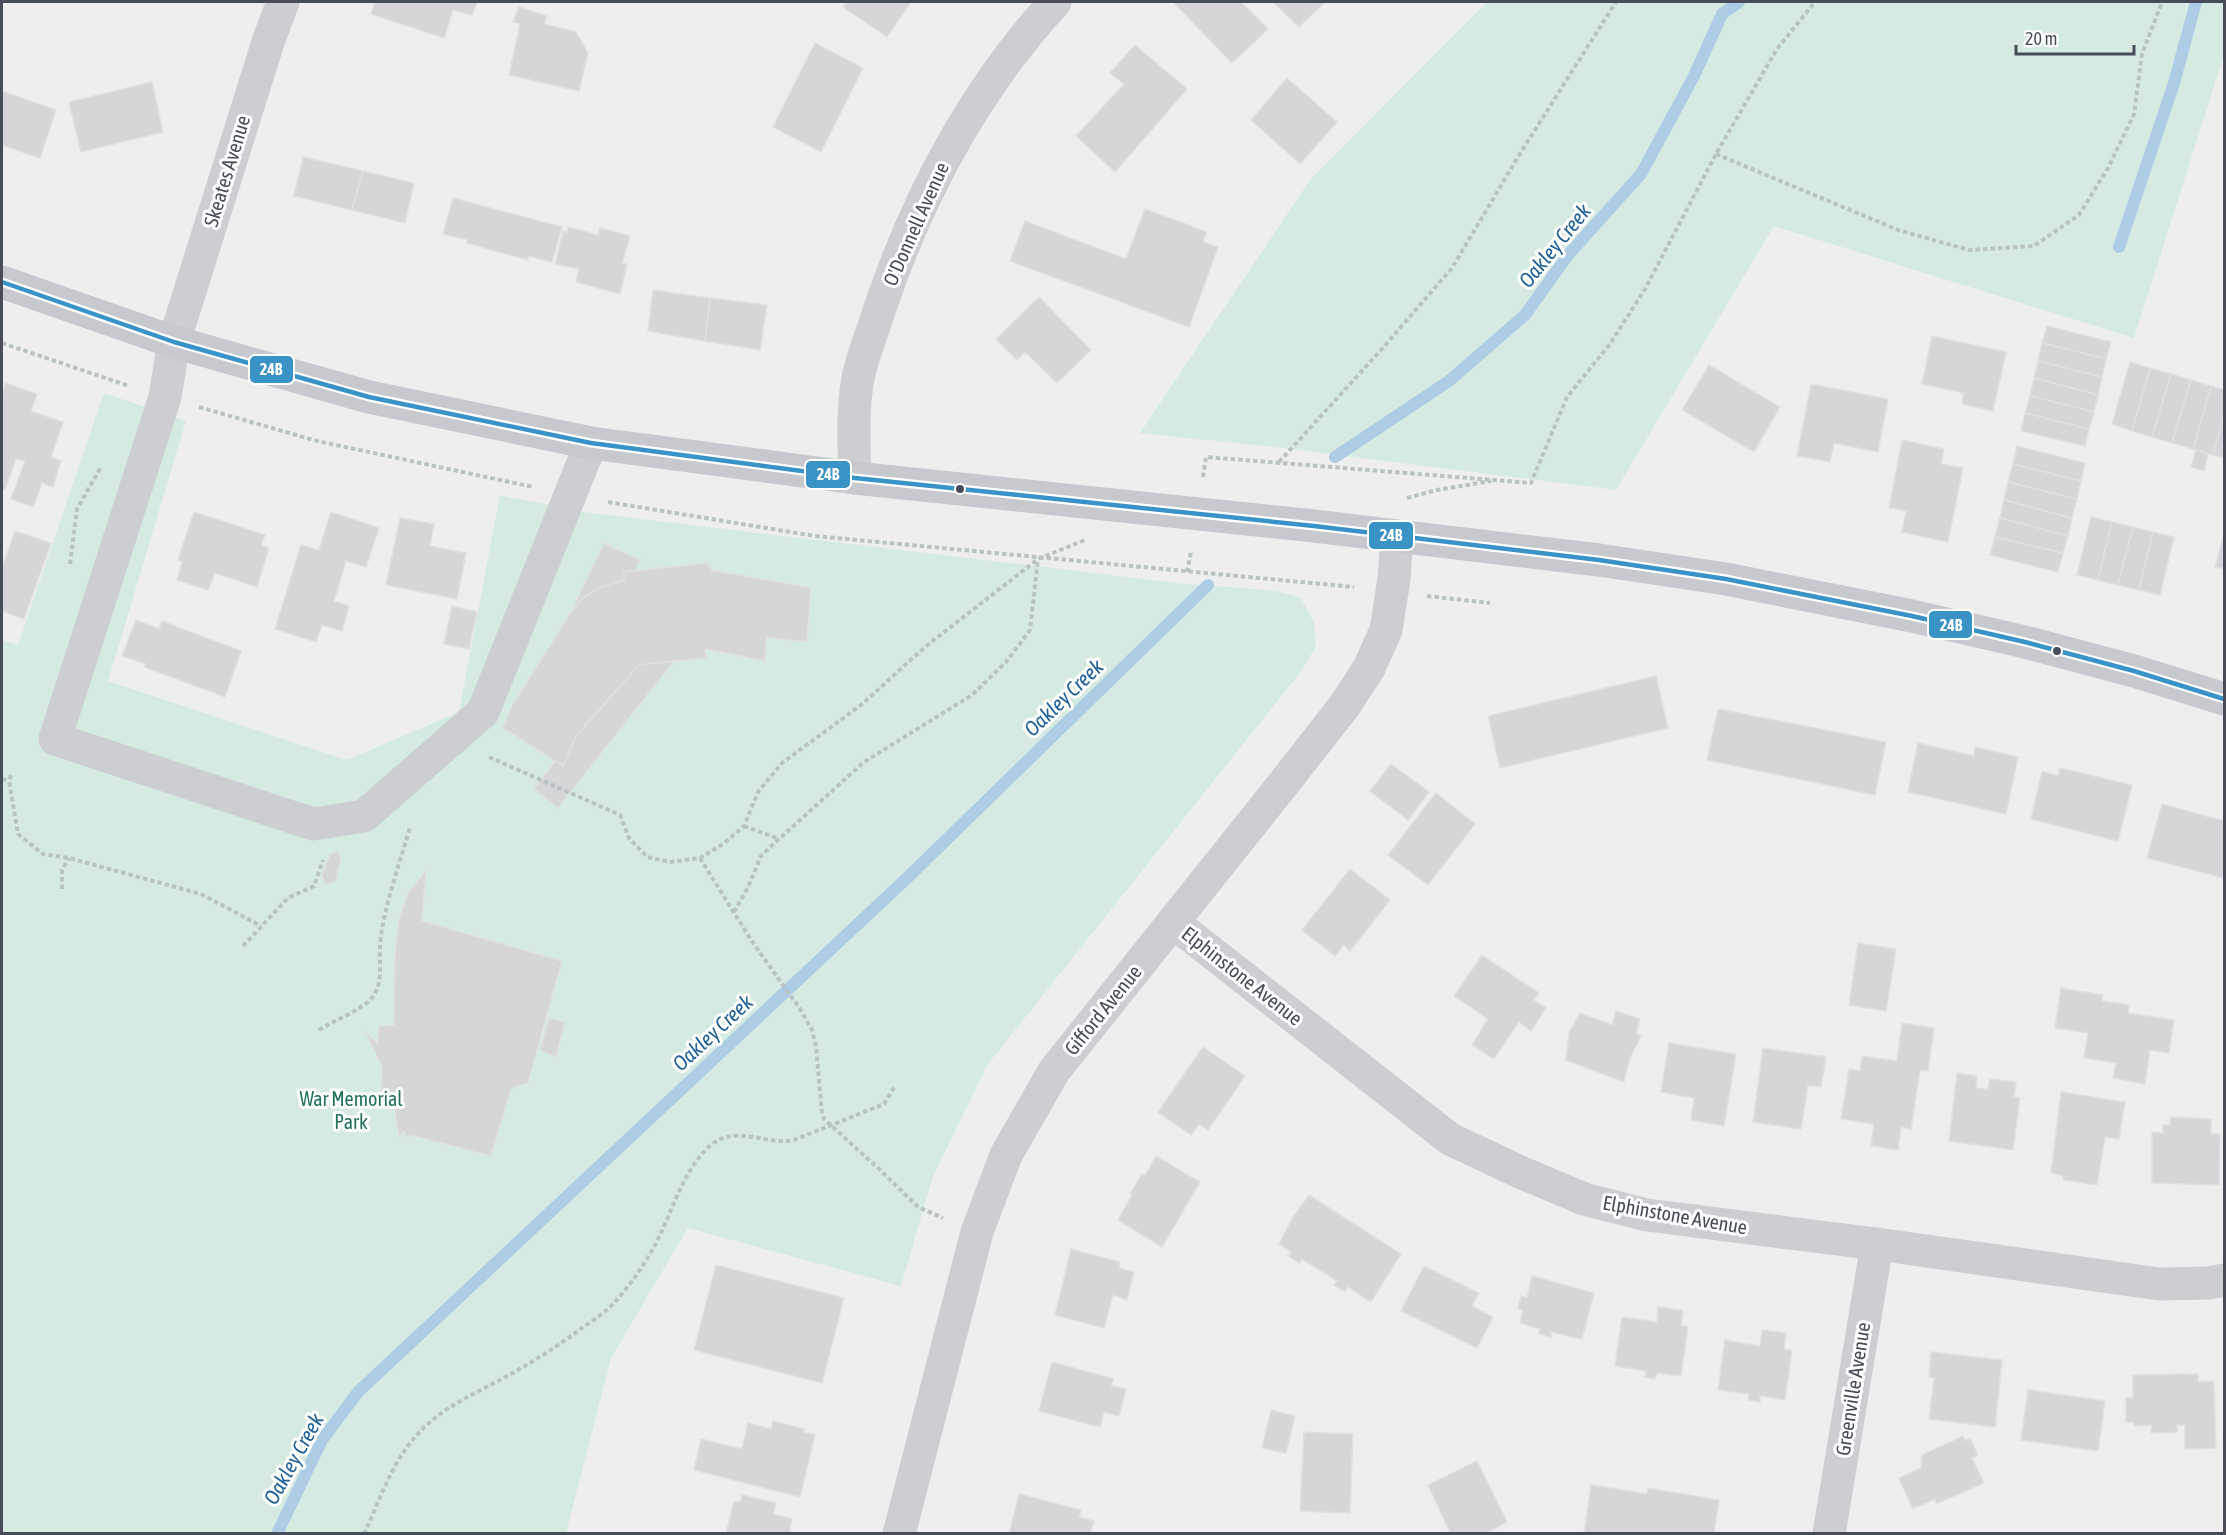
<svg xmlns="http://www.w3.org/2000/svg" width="2226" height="1535" font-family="'Asap Condensed',sans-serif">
  <rect width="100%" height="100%" fill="#eee"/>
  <g fill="#d5ebe2">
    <path d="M1487,2h737v53l-90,283 -360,-112 -158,264 -341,-43 -135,-14 170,-253z"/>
    <path d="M104,393l82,28 -78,260 239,79 112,-48 41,-217 83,17 594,71 100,8 24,7 13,25 2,23 -14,24 -314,394 -55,112 -32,110 -213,-58 -77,130 -45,175 -564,1v-894l16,5z"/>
  </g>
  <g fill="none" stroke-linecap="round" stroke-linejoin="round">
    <g stroke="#adcce5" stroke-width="12">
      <path d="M2119,247l55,-164 22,-81"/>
      <path d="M1335,457l114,-76 76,-66 43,-60 73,-81 53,-98 28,-62 17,-12"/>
      <path d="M277,1534l45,-94 36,-48 548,-513 302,-294"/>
    </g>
  </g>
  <g fill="#d6d6d8" stroke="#e0e0e1" stroke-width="1.5">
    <path d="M375,2h102l-5,13 -19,-5 -9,28 -73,-24z"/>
    <path d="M846,2h65l-24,35 -44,-30z"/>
    <path d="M1177,2h64l27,27 -36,34 -57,-59z"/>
    <path d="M1273,2h52l-26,25z"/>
    <path d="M519,7l28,9 -3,8 32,8 12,21 -9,38 -70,-16 11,-51 -7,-2z"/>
    <path d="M815,43l48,25 -42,84 -48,-25z"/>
    <path d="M1135,45l52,44 -72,83 -39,-36 48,-52 -14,-11z"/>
    <path d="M1287,78l50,44 -37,42 -49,-44z"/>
    <path d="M152,82l11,50 -82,20 -12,-50z"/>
    <path d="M2,91l54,19 -16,48 -38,-13z"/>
    <path d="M303,157l60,14 -11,39 -58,-14z"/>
    <path d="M363,171l51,12 -9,40 -53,-13z"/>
    <path d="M453,198l109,29 -10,35 -24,-6v4l-61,-17 1,-3 -25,-6z"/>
    <path d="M1145,209l62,23 -4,10 15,5 -29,80 -179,-66 15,-40 101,38z"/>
    <path d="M568,227l30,8 2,-7 30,8 -8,27 5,1 -7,30 -44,-12 3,-13 -24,-5 8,-33 4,2z"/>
    <path d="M653,290l57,8 -5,43 -57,-10z"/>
    <path d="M1039,297l52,53 -34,33 -32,-31 -8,8 -21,-21z"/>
    <path d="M710,298l57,7 -7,45 -55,-9z"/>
    <path d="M2047,326l64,16 -5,17 -64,-16z"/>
    <path d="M1932,336l74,16 -13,59 -31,-7 2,-11 -42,-9z"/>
    <path d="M2042,343l64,16 -4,18 -64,-16z"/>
    <path d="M2038,361l64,16 -4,18 -64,-17z"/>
    <path d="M2130,362l20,6 -18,63 -20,-7z"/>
    <path d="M1709,365l71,42 -26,45 -72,-42z"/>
    <path d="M2150,368l21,6 -19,63 -20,-6z"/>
    <path d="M2171,374l20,6 -19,63 -20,-6z"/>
    <path d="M2034,378l64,17 -4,17 -64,-16z"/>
    <path d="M2191,380l20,6 -18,63 -21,-6z"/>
    <path d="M6,383l31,11 -6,17 32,11 -12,35 10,4 -8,26 -11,-4 -9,24 -22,-8 14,-38 -9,-2 -11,30 -3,-1v-94z"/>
    <path d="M1811,384l77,15 -10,53 -44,-9 -4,19 -33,-6z"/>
    <path d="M2211,386l13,4v26l-11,39 -20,-6z"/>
    <path d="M2030,396l64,16 -5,17 -64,-16z"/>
    <path d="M2025,413l64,16 -4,17 -64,-15z"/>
    <path d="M2224,416v42l-11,-3z"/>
    <path d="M1902,440l42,9 -3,15 22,4 -15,74 -46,-10 4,-21 -17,-3z"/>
    <path d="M2017,446l68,17 -4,18 -68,-17z"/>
    <path d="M2196,450l12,4 -4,17 -13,-4z"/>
    <path d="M2013,464l68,17 -4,18 -69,-17z"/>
    <path d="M2008,482l69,17 -5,19 -68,-18z"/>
    <path d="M2004,500l68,18 -4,18 -68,-18z"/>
    <path d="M194,512l71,23 -4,10 8,3 -12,39 -42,-14 -7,17 -31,-10 5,-18 -4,-2z"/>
    <path d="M331,512l48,16 -13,39 -20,-6 -12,40 15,5 -7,25 -20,-6 -6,17 -41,-13 26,-84 18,5z"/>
    <path d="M2091,517l21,5 -14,58 -21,-5z"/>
    <path d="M400,518l34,6 -4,22 36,7 -9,46 -71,-14z"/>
    <path d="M2000,518l68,18 -5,17 -68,-16z"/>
    <path d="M2112,522l21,5 -15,58 -20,-5z"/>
    <path d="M2133,527l20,5 -14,58 -21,-5z"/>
    <path d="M15,531l36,12 -27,76 -22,-8v-43z"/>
    <path d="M2153,532l21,5 -14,58 -21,-5z"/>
    <path d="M2224,534v35l-9,-2z"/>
    <path d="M1995,537l68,16 -5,19 -68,-17z"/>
    <path d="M604,543l36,17 -5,11 -11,1v8l-25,8 -16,10 -13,16z"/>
    <path d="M707,563l5,7 99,18 -4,54 -41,-5 -1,24 -60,-12 1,9 -67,7 -62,70 -14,31 -60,-38 8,-21 59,-93 13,-16 16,-10 25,-8v-8z"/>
    <path d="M452,606l25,6 -8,37 -25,-5z"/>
    <path d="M136,620l23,9 3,-8 79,30 -16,46 -81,-30 2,-3 -24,-8z"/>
    <path d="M674,661l-116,147 -24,-19 21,-28 8,5 14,-31 62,-70z"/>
    <path d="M1656,676l12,52 -168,40 -12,-52z"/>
    <path d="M1718,709l168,33 -11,53 -168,-35z"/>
    <path d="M1918,743l56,13 1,-9 43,10 -12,57 -98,-22z"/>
    <path d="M1391,764l38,28 -21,28 -38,-29z"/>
    <path d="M2060,768l72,17 -14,56 -87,-22 11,-48 16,5z"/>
    <path d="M1436,793l39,31 -47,61 -40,-30z"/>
    <path d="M2162,804l62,17v57l-77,-20z"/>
    <path d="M336,851l3,2 2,7 -5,19 -3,4 -8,2 -3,-10 8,-21z"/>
    <path d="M1350,869l40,31 -40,51 -6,-6 -9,11 -33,-26z"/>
    <path d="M426,870l-4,51 140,40 -34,122 -17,5 -20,68 -80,-21 -6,2v-6l-6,5 -5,-28h-14l2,-41 -17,-36 13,13 1,-18 15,-1 1,-74 4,-31 9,-27z"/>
    <path d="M1858,943l38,6 -10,62 -37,-6z"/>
    <path d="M1482,955l57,38 -5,7 12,8 -15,23 -12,-9 -25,37 -22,-14 16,-26 -34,-23z"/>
    <path d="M2061,988l42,7 -1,6 27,4 -1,8 46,7 -5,33 -19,-3 -5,34 -32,-6 3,-15 -32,-5 4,-25 -33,-5z"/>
    <path d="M1616,1011l24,8 -4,15 5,2 -11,22 -6,24 -58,-22 3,-27 11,-20 32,12z"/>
    <path d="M549,1018l16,4 -9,35 -16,-7z"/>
    <path d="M1902,1023l32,5 -6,43 -8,-1 -9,59 -10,-2 -3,23 -27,-4 3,-22 -33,-5 8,-50 11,2 2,-15 35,5z"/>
    <path d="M1669,1043l67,11 -12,72 -33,-6 3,-22 -33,-6z"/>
    <path d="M1203,1047l42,29 -37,54 -9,-6 -8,11 -33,-23z"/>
    <path d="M1763,1048l63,9 -5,30 -13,-2 -7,44 -48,-7z"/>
    <path d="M1957,1073l20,3 -1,12 12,1 2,-10 26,3 -2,15 6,1 -7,52 -64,-9z"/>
    <path d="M2061,1092l64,10 -6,37 -14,-2 -8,48 -34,-5 1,-4 -13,-3z"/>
    <path d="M2170,1117l41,2v15h9l-1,51 -67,-2v-51l11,1v-8h7z"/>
    <path d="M1156,1156l44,26 -38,65 -44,-27 14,-25 -2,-1 12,-20 3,2z"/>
    <path d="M1309,1195l92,59 -30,48 -23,-15 -3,5 -11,-7 3,-4 -35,-22 -3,4 -11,-7 3,-4 -12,-8 14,-27z"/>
    <path d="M1071,1249l49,13 -1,6 15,4 -7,28 -14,-5 -9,33 -49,-13z"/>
    <path d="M716,1265l128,33 -22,85 -128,-33z"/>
    <path d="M1424,1266l55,27 -7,13 21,11 -16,31 -76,-37z"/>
    <path d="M1532,1276l62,17 -12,46 -31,-7v5l-12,-3 1,-5 -20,-6 3,-13 -5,-1 3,-13 6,2z"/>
    <path d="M1658,1307l25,3 -2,15 7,2 -7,49 -24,-3 -2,6 -10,-2 1,-6 -31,-5 7,-49 35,5z"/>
    <path d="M1762,1330l24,3 -2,16 8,1 -7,50 -25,-4v6l-12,-2 1,-6 -31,-4 7,-50 35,6z"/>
    <path d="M1931,1352l71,8 -7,67 -66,-8 5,-41 -5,-1z"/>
    <path d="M1052,1362l62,17 -3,7 15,3 -7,27 -15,-4 -4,15 -61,-16z"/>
    <path d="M2198,1374v8l15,-1 1,3 2,64 -31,1v-24h-8v7l-26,1 1,-8 -18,1v-4h-8v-24h7v-23z"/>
    <path d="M2028,1390l77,11 -7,50 -77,-11z"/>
    <path d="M1271,1410l24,6 -9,37 -24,-5z"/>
    <path d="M773,1421l31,8 -1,3 12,3 -15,62 -106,-27 7,-31 41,10 6,-26 23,6z"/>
    <path d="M1304,1432l49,2 -3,79 -50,-2z"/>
    <path d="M1963,1436l2,5 5,-3 8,17 -6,3 12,25 -48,21 -1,-5 -22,10 -14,-31 22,-10 1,-13z"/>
    <path d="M1477,1461l30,61 -23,12h-33l-23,-49z"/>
    <path d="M1591,1485l56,9 1,-6 71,12 -5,34h-130z"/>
    <path d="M1019,1494l62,16 -2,7 15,4 -4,13h-81z"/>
    <path d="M742,1495l34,8 -3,11 19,5 -3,15h-63l8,-33 6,1z"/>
  </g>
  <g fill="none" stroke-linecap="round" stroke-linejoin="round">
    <g stroke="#b9c3c3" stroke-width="4" stroke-dasharray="4.5 3" stroke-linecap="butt">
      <path d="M1716,154l182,76 71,20 65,-4 45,-31 29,-47 26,-54 8,-60 20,-52"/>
      <path d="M2,343l127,43"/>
      <path d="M199,407l118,34 216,46"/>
      <path d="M1279,462l102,-112 71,-82 69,-116 95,-150"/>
      <path d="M1203,477l3,-20 325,26 36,-86 43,-53 35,-55 71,-135 61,-105 38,-47"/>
      <path d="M1407,498l30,-8 54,-9"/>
      <path d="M608,502l207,34 539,51"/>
      <path d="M70,564l7,-55 24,-42"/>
      <path d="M1187,572l4,-20"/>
      <path d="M1427,596l63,7"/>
      <path d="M489,757l131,58 9,23 18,19 24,5 29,-4 23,-14 21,-18 14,-34 24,-29 79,-58 64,-58 113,-88 47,-19"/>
      <path d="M11,775l-2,6 9,53 25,20 26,4 132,36 60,32"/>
      <path d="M2,779l7,2"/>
      <path d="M744,826l35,13"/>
      <path d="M700,858l51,82 49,69 12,21 4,16 6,68 2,5 54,49 40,39 25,11"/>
      <path d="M62,889v-19l7,-12"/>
      <path d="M734,912l14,-25 13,-31 18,-17 85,-77 108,-67 34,-33 24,-32 8,-71"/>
      <path d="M243,946l45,-48 26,-12 9,-26"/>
      <path d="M319,1030c13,-8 41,-20 51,-30 14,-15 9,-35 10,-53 2,-36 20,-84 30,-120"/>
      <path d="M364,1534c15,-32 27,-70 51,-97 28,-33 70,-47 106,-69 20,-11 39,-24 57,-37 12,-9 26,-17 36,-28 18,-20 34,-43 46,-68 14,-29 25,-68 51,-90 25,-21 56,1 83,-5l90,-36 11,-18"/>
    </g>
    <g stroke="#cdced1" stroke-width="33">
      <path d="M283,2l-14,37 -95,303 -9,55 -110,342 258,85 51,-8 119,-104 108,-269"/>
      <path d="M855,478c-1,-33 -3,-67 3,-100 5,-24 15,-47 22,-70 38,-112 95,-219 175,-306"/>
      <path d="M1174,923l276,216 70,33 64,27 63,16 230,29 282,40 50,-1 15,-3"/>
      <path d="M899,1534l78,-302 29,-77 48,-84 230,-288 61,-78 24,-37 17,-38 8,-51 3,-42"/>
      <path d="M1829,1534l48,-290"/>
    </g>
    <path stroke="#c7c9ce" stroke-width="33" d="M2,282l172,60 195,55 222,46 264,35 459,48 285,34 127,19 186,37 113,26 109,29 90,28"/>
    <g stroke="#fff" stroke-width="9">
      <path id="bus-1" d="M2,282l172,60 195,55 222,46 264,35 459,48 285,34 127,19 186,37 113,26 109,29 90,28"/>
    </g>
    <use href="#bus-1" stroke="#3a93c7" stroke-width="4.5"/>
  </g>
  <g fill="#474c58" stroke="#fff" stroke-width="2">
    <circle cx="960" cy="489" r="5"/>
    <circle cx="2057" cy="651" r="5"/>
  </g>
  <g text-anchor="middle" stroke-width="6" stroke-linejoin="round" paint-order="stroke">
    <g font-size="20" fill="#474c58" stroke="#fff">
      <text transform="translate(227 171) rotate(-73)" y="7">Skeates Avenue</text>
      <text transform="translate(916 224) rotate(-66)" y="7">O'Donnell Avenue</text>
      <text transform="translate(1242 976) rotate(38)" y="7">Elphinstone Avenue</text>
      <text transform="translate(1103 1010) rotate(-51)" y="7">Gifford Avenue</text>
      <text transform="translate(1675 1215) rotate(10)" y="7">Elphinstone Avenue</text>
      <text transform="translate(1853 1389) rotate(-81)" y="7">Greenville Avenue</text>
    </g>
    <g font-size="20" fill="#21715c" stroke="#fff">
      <text x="351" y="1106">War Memorial<tspan x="351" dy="23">Park</tspan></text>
    </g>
    <g font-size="21" font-style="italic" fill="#1c6097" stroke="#fff">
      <text transform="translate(1555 246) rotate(-51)" y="7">Oakley Creek</text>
      <text transform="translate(1064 698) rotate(-44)" y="7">Oakley Creek</text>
      <text transform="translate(713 1033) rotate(-43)" y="7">Oakley Creek</text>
      <text transform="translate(294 1459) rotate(-61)" y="7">Oakley Creek</text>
    </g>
  </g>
  <g stroke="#fff" stroke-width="2">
    <rect x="249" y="355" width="45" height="29" rx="6" fill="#3a93c7"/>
    <rect x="805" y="460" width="46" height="29" rx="6" fill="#3a93c7"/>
    <rect x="1368" y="521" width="46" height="29" rx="6" fill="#3a93c7"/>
    <rect x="1928" y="610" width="45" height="29" rx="6" fill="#3a93c7"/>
  </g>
  <g font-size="16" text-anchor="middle" font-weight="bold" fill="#fff">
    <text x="271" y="375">24B</text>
    <text x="828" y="480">24B</text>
    <text x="1391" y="541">24B</text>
    <text x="1951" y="631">24B</text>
  </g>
  <rect width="2226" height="1535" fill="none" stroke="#474c58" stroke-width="6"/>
  <path d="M2016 45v9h118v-9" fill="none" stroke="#474c58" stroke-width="3"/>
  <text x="2025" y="45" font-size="18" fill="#474c58" stroke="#ffffff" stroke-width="4.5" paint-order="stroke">20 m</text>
</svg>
